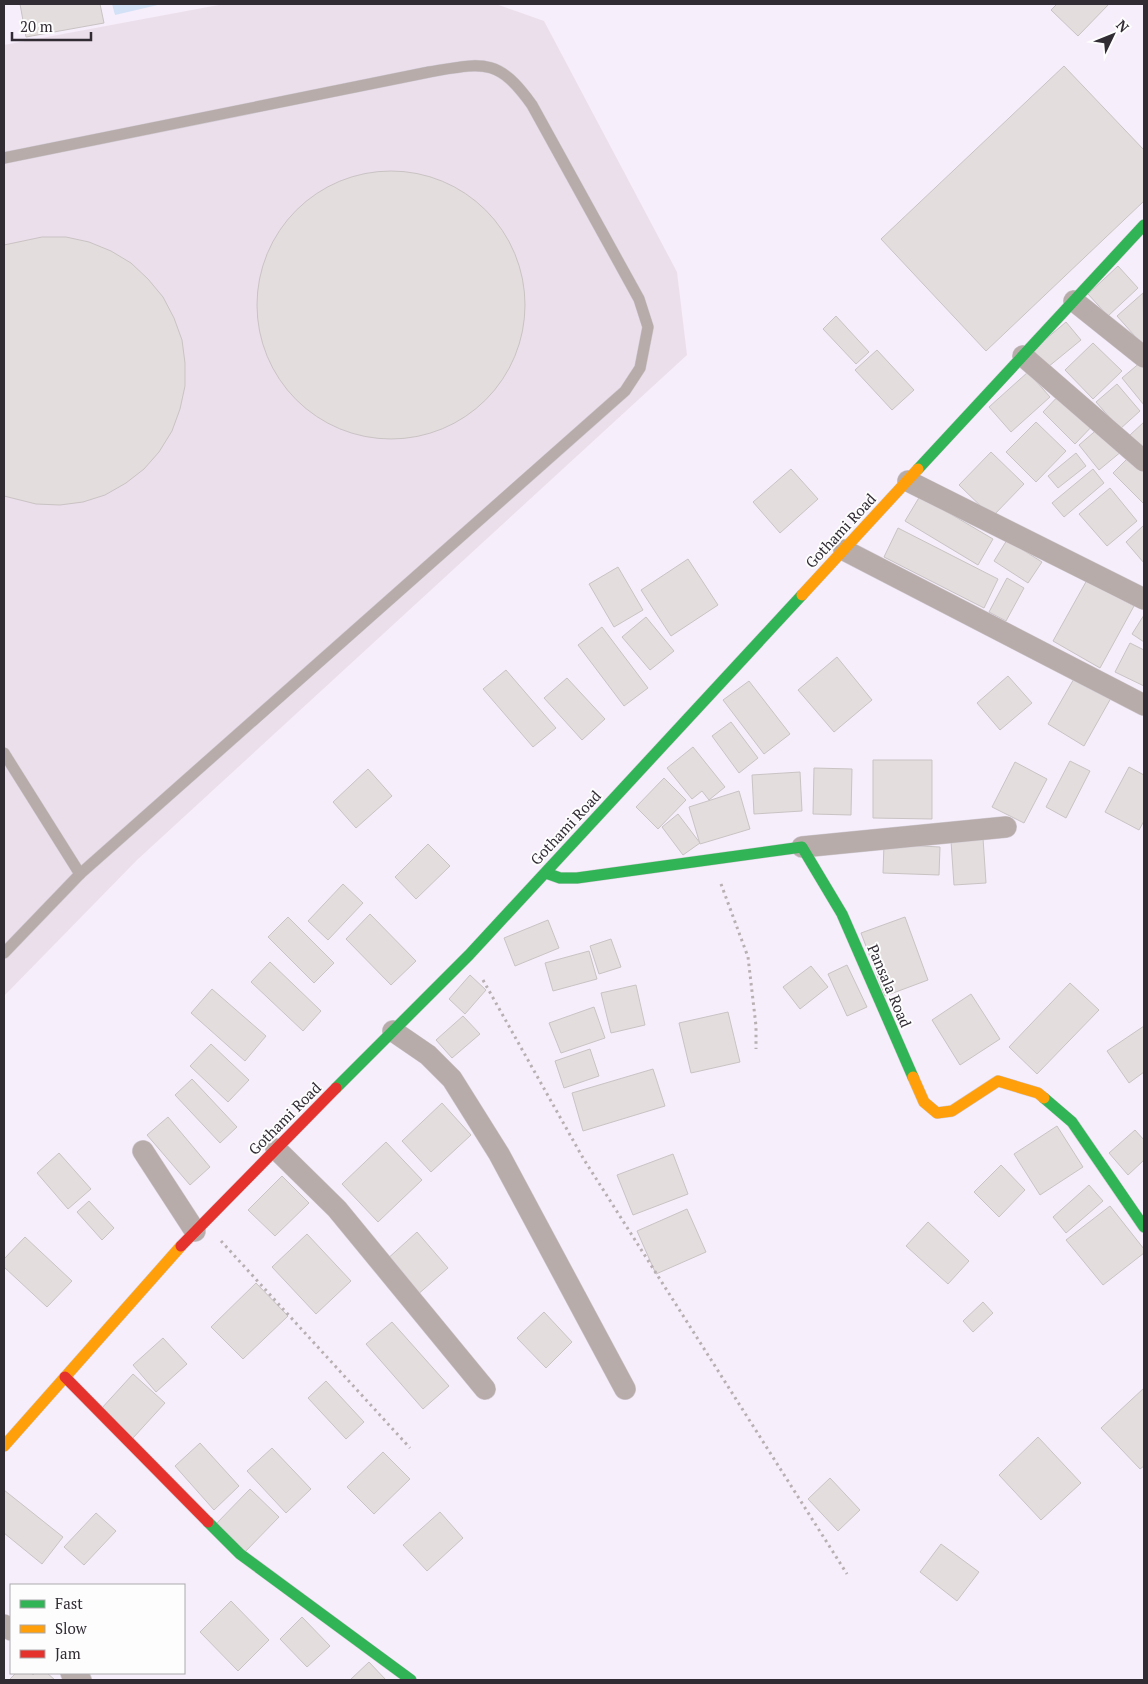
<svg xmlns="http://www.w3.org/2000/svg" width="1148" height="1684" font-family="'PT Serif',serif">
  <rect width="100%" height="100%" fill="#f6eefa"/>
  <path fill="#ecdfec" d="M224,4h272l48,17 133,251 10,83 -550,505 -133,136v-951z"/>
  <path fill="#d2e1f6" d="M112,4h50l-47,11z"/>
  <g fill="#e4dddd" stroke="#c9c3c4">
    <path d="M20,4h80l4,19 -78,14z"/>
    <path d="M1057,4h52l-31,32 -27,-26z"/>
    <path d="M1064,66l80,84v51l-158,150 -105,-112z"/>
    <circle cx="391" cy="305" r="134"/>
    <path d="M42,237h24l23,5 22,9 20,12 17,16 15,18 11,21 8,22 3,23v23l-5,23 -8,22 -13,21 -15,17 -18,14 -21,12 -22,7 -23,3 -24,-1 -32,-8v-251z"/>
    <path d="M1118,266l20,22 -30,28 -20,-22z"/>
    <path d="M1143,293l1,48 -2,3 -25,-28z"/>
    <path d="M836,316l33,36 -13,12 -33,-35z"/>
    <path d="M1066,322l15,18 -33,27 -15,-17z"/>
    <path d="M1093,343l29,28 -29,28 -28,-29z"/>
    <path d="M877,350l37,40 -22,20 -37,-40z"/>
    <path d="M1142,361l2,4v40l-22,-27z"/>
    <path d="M1028,372l22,25 -39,35 -22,-25z"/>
    <path d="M1117,384l23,27 -20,18 -24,-27z"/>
    <path d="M1064,390l33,31 -22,23 -32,-32z"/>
    <path d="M1036,422l30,29 -30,31 -30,-30z"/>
    <path d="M1144,422v29l-14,-16z"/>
    <path d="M1100,427l22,24 -23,19 -20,-25z"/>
    <path d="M991,452l33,32 -32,33 -33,-32z"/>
    <path d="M1076,453l10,13 -28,22 -10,-12z"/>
    <path d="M1131,455l13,13v36l-31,-31z"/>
    <path d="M791,469l27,30 -38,34 -27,-31z"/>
    <path d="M1093,469l11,14 -40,34 -12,-14z"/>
    <path d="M1110,488l27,33 -30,25 -28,-32z"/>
    <path d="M920,496l73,43 -15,26 -73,-44z"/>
    <path d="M1144,525v38l-18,-21z"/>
    <path d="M898,528l100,51 -14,29 -100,-51z"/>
    <path d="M1007,540l35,22 -14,21 -34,-22z"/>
    <path d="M688,559l30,46 -47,31 -30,-46z"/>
    <path d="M618,567l25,43 -29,17 -25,-43z"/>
    <path d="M1007,578l17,10 -18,33 -17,-9z"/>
    <path d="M1087,580l47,26 -34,62 -47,-27z"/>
    <path d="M1144,615v27l-12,-8z"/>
    <path d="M646,617l28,34 -24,19 -28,-33z"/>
    <path d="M602,627l46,61 -24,18 -46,-61z"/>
    <path d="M1130,643l14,7v36l-29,-14z"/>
    <path d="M837,657l35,43 -38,32 -36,-42z"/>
    <path d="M506,670l50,58 -23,19 -50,-58z"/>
    <path d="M1008,676l24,27 -32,27 -23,-27z"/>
    <path d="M1075,677l36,21 -27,48 -36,-22z"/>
    <path d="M567,678l38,41 -23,21 -38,-42z"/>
    <path d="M749,681l41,53 -26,20 -41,-54z"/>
    <path d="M731,722l27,36 -19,15 -27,-37z"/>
    <path d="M693,747l32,40 -16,13 -7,-9 -10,8 -25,-31z"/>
    <path d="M873,760h59v59l-59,-1z"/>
    <path d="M1070,761l20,10 -24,47 -20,-11z"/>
    <path d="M1015,762l32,17 -23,44 -32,-16z"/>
    <path d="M1129,767l15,8v46l-5,9 -34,-18z"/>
    <path d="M814,768l38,1 -1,46 -38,-1z"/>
    <path d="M368,769l24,27 -36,32 -23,-26z"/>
    <path d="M800,772l2,39 -48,3 -2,-39z"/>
    <path d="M664,778l22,22 -28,29 -22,-22z"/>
    <path d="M739,791l11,38 -50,15 -11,-37z"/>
    <path d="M678,814l22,29 -17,12 -21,-28z"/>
    <path d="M983,838l3,45 -32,2 -3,-44z"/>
    <path d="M428,844l22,22 -34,33 -21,-22z"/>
    <path d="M884,844l56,3 -1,28 -56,-2z"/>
    <path d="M343,884l20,19 -35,37 -20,-19z"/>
    <path d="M370,914l46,47 -25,24 -45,-46z"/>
    <path d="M288,917l46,46 -20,20 -46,-46z"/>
    <path d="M905,917l23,63 -43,16 -24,-63z"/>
    <path d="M548,920l11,28 -44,18 -11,-28z"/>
    <path d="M611,939l10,28 -22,7 -9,-28z"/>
    <path d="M589,951l8,28 -44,12 -8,-28z"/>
    <path d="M270,962l51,49 -18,20 -52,-49z"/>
    <path d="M847,965l20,42 -20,9 -19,-42z"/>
    <path d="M811,966l17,21 -28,22 -17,-22z"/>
    <path d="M470,975l16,15 -21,24 -16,-15z"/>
    <path d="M1070,983l29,27 -62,64 -28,-27z"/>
    <path d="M636,985l9,40 -34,8 -10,-40z"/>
    <path d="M212,989l54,47 -21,25 -54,-48z"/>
    <path d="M971,994l29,45 -40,26 -28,-45z"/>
    <path d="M594,1007l11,31 -44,15 -12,-30z"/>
    <path d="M728,1012l12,50 -49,11 -12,-50z"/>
    <path d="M463,1016l17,18 -28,24 -16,-18z"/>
    <path d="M1144,1026v46l-15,11 -22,-32z"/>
    <path d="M211,1044l38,36 -21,22 -38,-36z"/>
    <path d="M590,1049l9,27 -35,12 -9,-27z"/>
    <path d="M653,1069l12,37 -82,25 -11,-38z"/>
    <path d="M192,1079l45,48 -17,16 -45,-48z"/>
    <path d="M442,1103l29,32 -40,37 -29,-31z"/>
    <path d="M168,1117l42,50 -20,18 -43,-50z"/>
    <path d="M1057,1126l26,41 -43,28 -26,-41z"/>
    <path d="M1135,1130l9,10v20l-16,15 -19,-22z"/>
    <path d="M386,1142l36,38 -44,42 -36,-38z"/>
    <path d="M59,1153l32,36 -23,20 -31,-36z"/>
    <path d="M673,1154l15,40 -55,21 -16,-40z"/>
    <path d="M1001,1165l24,25 -26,27 -25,-25z"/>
    <path d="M282,1176l27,27 -34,33 -27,-26z"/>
    <path d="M1089,1185l14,16 -37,32 -13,-16z"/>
    <path d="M89,1201l25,27 -12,12 -25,-28z"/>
    <path d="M1110,1206l34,43v4l-41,32 -37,-45z"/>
    <path d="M687,1209l19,43 -50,22 -19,-43z"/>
    <path d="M928,1222l41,39 -21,23 -42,-38z"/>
    <path d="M417,1232l31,36 -32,28 -31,-35z"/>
    <path d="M307,1234l44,47 -35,33 -44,-47z"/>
    <path d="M25,1237l47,44 -25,26 -43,-40v-8z"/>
    <path d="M256,1283l32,33 -45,43 -32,-32z"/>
    <path d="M983,1302l10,11 -20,19 -10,-11z"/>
    <path d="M544,1312l28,30 -26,26 -29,-30z"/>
    <path d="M392,1322l57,64 -26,23 -57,-65z"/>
    <path d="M163,1338l24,26 -31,28 -23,-27z"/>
    <path d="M133,1374l32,29 -32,35 -32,-29z"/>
    <path d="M326,1381l38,41 -18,17 -38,-41z"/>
    <path d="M1144,1388v78l-4,3 -39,-41z"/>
    <path d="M1038,1437l43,46 -40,37 -42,-45z"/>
    <path d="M200,1443l39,43 -25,24 -39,-44z"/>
    <path d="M272,1448l39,41 -25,24 -39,-42z"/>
    <path d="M383,1452l27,27 -36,35 -27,-27z"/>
    <path d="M830,1478l30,32 -22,21 -30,-32z"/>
    <path d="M250,1489l29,28 -36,37 -29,-28z"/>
    <path d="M4,1490l59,47 -21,27 -38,-31z"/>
    <path d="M440,1512l23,26 -36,33 -24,-26z"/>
    <path d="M96,1513l20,18 -32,34 -20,-18z"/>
    <path d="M941,1544l38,28 -22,29 -37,-29z"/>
    <path d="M231,1601l38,39 -31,31 -38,-39z"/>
    <path d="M302,1617l28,29 -23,21 -27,-28z"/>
    <path d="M369,1662l17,18h-36z"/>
    <path d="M16,1673h15l2,2 2,-2h12l8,7h-46z"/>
  </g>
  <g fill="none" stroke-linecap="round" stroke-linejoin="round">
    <g stroke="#d2ccd6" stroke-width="12">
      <g id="lane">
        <path d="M4,158l425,-86c54,-9 69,-15 103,33l107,194 9,28 -8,41 -15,23 -545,483 -76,79"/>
        <path d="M4,753l76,121"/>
      </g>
    </g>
    <g stroke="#d2ccd6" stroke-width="22">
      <g id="street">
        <path d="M1074,301l70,56"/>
        <path d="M1023,356l121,105"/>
        <path d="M908,481l236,118"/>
        <path d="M844,550l300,155"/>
        <path d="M802,847l204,-20"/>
        <path d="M393,1031l35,24 24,24 47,75 126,235"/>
        <path d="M276,1149l61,60 148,180"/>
        <path d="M143,1151l52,80"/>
        <path d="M4,1625l7,5"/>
        <path d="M71,1673l10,7"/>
      </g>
    </g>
    <g stroke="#d2ccd6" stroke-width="12">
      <g id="fast">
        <path d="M918,469l226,-244"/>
        <path d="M546,873l14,5h17l225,-31 40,67 71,163"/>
        <path d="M336,1088l133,-133 333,-360"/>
        <path d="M1044,1098l28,24 72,105"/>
        <path d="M208,1522l32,32 171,126"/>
      </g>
    </g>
    <g stroke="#d2ccd6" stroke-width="12">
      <g id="slow">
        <path d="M802,595l116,-126"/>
        <path d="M913,1077l11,25 13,11 15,-2 46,-30 40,12 6,5"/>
        <path d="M4,1446l177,-200"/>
      </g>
    </g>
    <g stroke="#d2ccd6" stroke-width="12">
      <g id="jam">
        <path d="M181,1246l155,-158"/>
        <path d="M65,1377l143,145"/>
      </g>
    </g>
    <g stroke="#b8afb2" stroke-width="3" stroke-dasharray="2.5 4" stroke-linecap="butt">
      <path d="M721,884l27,73 8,69v23"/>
      <path d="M483,980l100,178 264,416"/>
      <path d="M221,1241l189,207"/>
    </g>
    <use href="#lane" stroke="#b7aca9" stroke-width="11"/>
    <use href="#street" stroke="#b7aca9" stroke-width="21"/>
    <use href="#fast" stroke="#30b455" stroke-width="11"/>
    <use href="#slow" stroke="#ff9f0a" stroke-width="11"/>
    <use href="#jam" stroke="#e5322d" stroke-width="11"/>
  </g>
  <g text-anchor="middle" stroke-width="4" stroke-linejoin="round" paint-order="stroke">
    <g font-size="15" fill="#312b34" stroke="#fdfdfd">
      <text transform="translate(841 531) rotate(-47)" y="5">Gothami Road</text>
      <text transform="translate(566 828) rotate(-47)" y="5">Gothami Road</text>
      <text transform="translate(889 986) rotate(67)" y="5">Pansala Road</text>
      <text transform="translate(285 1119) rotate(-45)" y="5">Gothami Road</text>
    </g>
  </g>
  <rect width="1148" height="1684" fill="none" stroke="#312b34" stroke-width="10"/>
  <rect x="10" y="1584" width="175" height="90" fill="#fdfdfd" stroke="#aba9ad"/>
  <rect x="20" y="1600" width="25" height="8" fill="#30b455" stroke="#aba9ad"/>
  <text x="55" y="1609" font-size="15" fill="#312b34">Fast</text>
  <rect x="20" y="1625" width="25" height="8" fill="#ff9f0a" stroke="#aba9ad"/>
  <text x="55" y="1634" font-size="15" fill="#312b34">Slow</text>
  <rect x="20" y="1650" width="25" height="8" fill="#e5322d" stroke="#aba9ad"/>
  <text x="55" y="1659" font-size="15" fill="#312b34">Jam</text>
  <g transform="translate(1113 35) rotate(47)" stroke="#fdfdfd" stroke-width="4" paint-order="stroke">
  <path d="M0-4L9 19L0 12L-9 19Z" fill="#312b34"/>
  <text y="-8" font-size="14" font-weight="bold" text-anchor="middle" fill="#312b34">N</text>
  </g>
  <path d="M12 32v8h79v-8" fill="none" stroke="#312b34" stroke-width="2.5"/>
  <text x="20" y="32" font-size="15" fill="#312b34" stroke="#fdfdfd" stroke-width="4" paint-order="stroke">20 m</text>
</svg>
